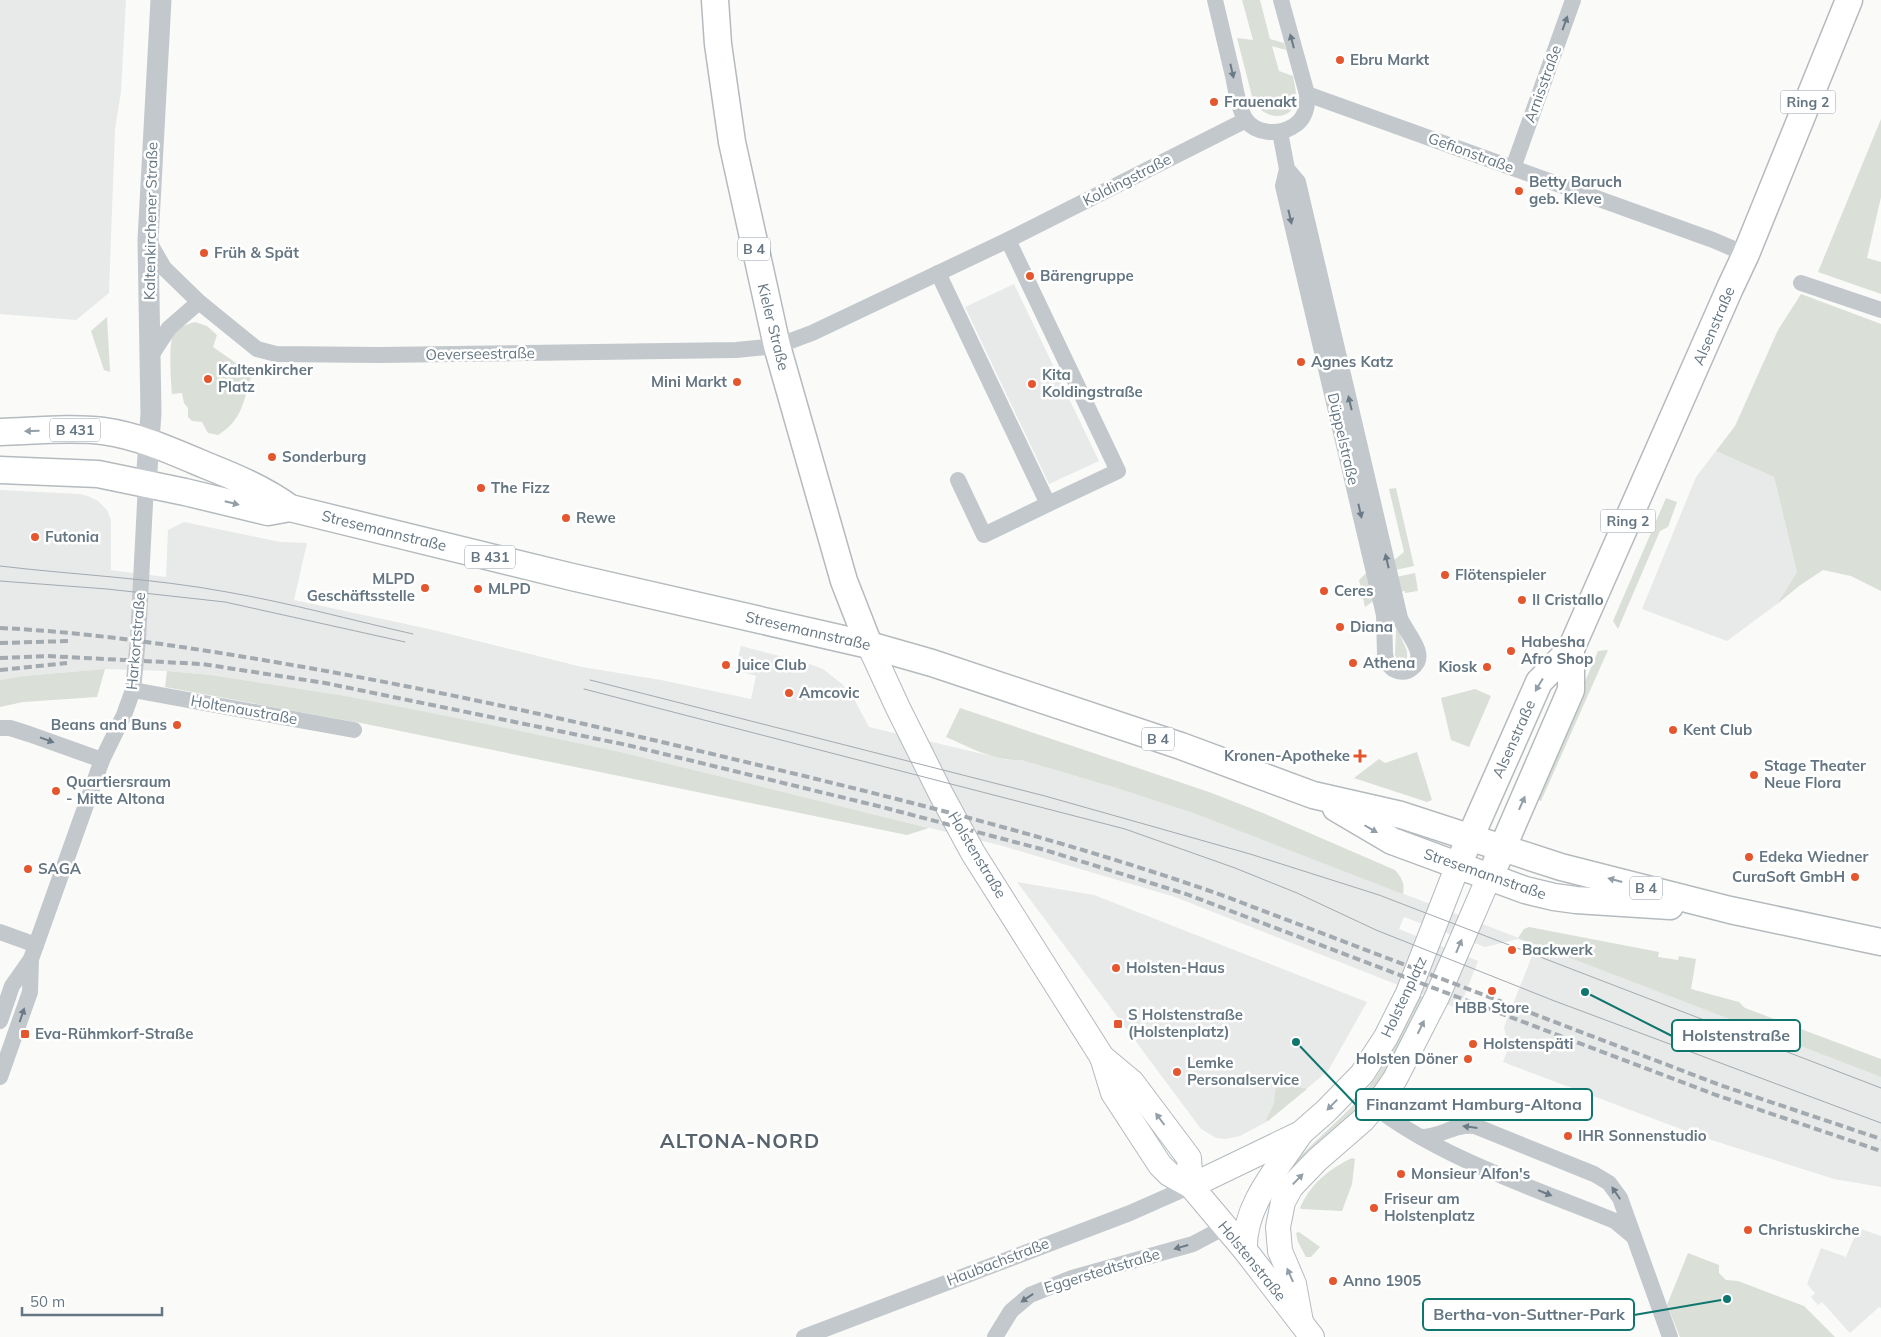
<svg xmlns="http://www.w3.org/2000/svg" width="1881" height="1337" font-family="Mulish,sans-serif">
  <rect width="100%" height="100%" fill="#fafaf8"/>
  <g fill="#e8e9e9">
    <path d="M0,0h126l-5,92 -6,37 -6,164 -33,27 -76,-6z"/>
    <path d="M1014,284l85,177 -50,23 -84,-177z"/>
    <path d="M1716,451l58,26 23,95 -20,32 -50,37 -85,-32 54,-132z"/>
    <path d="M0,490l80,4 8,2 10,5 9,9 4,10v49l-1,1 56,7 2,-47 16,-8 96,20 27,1 -13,57 135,29 153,38 79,13 90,19 5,-23 -21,-6 6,-24 66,17 16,6 19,15 12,15 15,28 139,33h13l92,27 80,26 688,264v110l-47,-8 -132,-42 -199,-75 5,-13 -4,-22 32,-81 -18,-7 -33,8 -81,-30 -5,12 79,32 -19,48 -284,-112 -176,-52 -378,-93 -275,-56 -135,-21 -44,-4 -62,-2 -82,7 -23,4z"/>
    <path d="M1017,882l77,13 273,107 -39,69 -60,50 -28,15 -14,3 -10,-1 -15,-9z"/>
    <path d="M1858,1228l23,8v72l-2,-1 -29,26 -28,-31 -4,3 -7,-8 4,-4 -8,-9 14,-36 25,9z"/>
  </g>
  <g fill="#dadfd7">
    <path d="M1242,0h18l10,39 14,4 2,7 -14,-4 7,25 14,5c1,8 5,18 2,27 -7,21 -34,14 -42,-3l-16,-62 16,2z"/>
    <path d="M1881,119v78l-14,61 14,4v32l-63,-22z"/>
    <path d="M1801,294l80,30v267l-30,-15 -28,-6 -24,16 -22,18 20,-32 -23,-95 -58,-26 19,-25 43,-96z"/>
    <path d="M107,317l3,55 -6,-2 -13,-39z"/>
    <path d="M195,322l12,4 10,9 -4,12 39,27c-8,25 -9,46 -34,61l-10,-2 -6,-11 -10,-1 -4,-4v-9l-4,-5 -2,-10 -10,1c-1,-12 -4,-53 2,-61 5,-6 14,-9 21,-11z"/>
    <path d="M1396,488l18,78 -19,4 -2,-9 11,-9 -15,-63z"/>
    <path d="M1666,498l11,4 -9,25 -8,4 -42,98 -5,-8z"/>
    <path d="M1369,570l7,29 -11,8 -6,-27z"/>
    <path d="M1415,573l3,18 -13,2v-2l-6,1 -3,-15z"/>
    <path d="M1396,629l2,1 9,21v9l-3,2 -6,-1 -3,-6z"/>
    <path d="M1608,650l-67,151 -6,-3 63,-147z"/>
    <path d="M105,669l-8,28 -74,5 -23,5v-27l23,-4z"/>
    <path d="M167,671l44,4 135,21 135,27 140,29 308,76 -22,7 -541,-111 -201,-37z"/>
    <path d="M1475,689l16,7 -22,51 -18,-7 -10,-42z"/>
    <path d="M960,708l249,84 54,21 132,57c7,8 10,14 8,24l-210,-81 -80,-26 -92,-27c-27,1 -50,-12 -75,-23z"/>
    <path d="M1417,752l15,48 -5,2 -73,-24 25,-19 6,4z"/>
    <path d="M1529,927l130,25 -1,5 20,3 1,-4 17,3 -5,30 48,13 6,6 136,51v18l-363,-139 6,-9z"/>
    <path d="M1418,995l6,2 -31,72 -34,46 -68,63 -6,-3c21,-29 51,-50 75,-77 26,-30 42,-67 58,-103z"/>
    <path d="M1276,1084l13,1 18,4 -39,32 -2,-1 8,-16z"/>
    <path d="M1352,1158l3,1 -3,25 -10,27 -41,-2 -1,-1c10,-24 29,-39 52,-50z"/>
    <path d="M1299,1232l21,15 -9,10h-5l-8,-15 -2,-9z"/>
    <path d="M1688,1253l31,12v8l7,7 12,1 66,25 31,31h-155l-13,-32z"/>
  </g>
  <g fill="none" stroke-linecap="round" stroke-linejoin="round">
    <g stroke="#b3babf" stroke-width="26">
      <g id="secondary">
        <path d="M869,645l29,63 43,86 32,59 129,204 30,25 57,76 2,28"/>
        <path d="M1102,1057l11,36 47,72 9,9 22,12 54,64 67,87"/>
        <path d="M1191,1186l110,-53 25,-22 36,-37 24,-37 22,-44 50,-128"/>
        <path d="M1245,1250c-2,-44 33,-82 56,-117"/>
        <path d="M1301,1322l-7,-38 -14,-33 -2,-24 5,-25 8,-15 26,-27 46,-40 21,-25 11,-16 42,-82 52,-120"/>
      </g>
    </g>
    <g stroke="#b5babe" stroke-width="29">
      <g id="primary">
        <path d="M715,0l3,44 14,98 45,204 67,235 25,64"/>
        <path d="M0,432c34,-1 70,-5 103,-1 36,5 69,20 102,34 30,12 59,24 85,43l282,69 297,68 63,18 249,83 132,49 88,20 160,52 169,43 151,32"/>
        <path d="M0,470l98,4 87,18 83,20 22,-4"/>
        <path d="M1336,808l56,33 133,49 29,7 22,3 94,6"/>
        <path d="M1496,863l75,-173v-41"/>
        <path d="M1458,865l81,-183 32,-33 159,-361 16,-34 103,-254"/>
      </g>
    </g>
    <g stroke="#c3c8cc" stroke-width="16">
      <path d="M1215,0c6,25 12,50 18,76 3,14 5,32 13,44 10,14 32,15 46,7 13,-7 16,-19 15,-33l-26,-94"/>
      <path d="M1307,94l406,146 33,14"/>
      <path d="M1280,132l7,37 -4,17 101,429 1,39 2,9 6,6c6,3 13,4 19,-1 18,-13 -7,-36 -12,-50l-102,-436 -11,-13"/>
      <path d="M1513,168l60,-168"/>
      <path d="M149,242l15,26 35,34 58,47 19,5 103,1 357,-5 41,-4 35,-13 196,-93 238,-120"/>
      <path d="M938,273l110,231 70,-33 -110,-231"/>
      <path d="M1801,283l80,27"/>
      <path d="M150,357l19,-29 30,-26"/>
      <path d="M958,480l26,55 64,-31"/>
      <path d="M133,690l221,40"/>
      <path d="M0,728h10l19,6 73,26"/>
      <path d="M0,932l36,13"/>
      <path d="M0,1021l12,-35 19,-27"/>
      <path d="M0,1077l30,-85 1,-33 5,-14 66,-185 22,-45 9,-25 5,-51 8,-155"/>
      <path d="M1375,1107c69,53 160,81 240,114l18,15"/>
      <path d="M1421,1137c22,0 30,-13 54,-11l119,48 15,9 11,15 50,139"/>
      <path d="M804,1337l326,-124 61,-27"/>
      <path d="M995,1337l16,-26 19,-16 42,-17 121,-34 32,-17"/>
    </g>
    <path stroke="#c3c8cc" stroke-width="21" d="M146,484l5,-71 -3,-173 13,-240"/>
    <use href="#secondary" stroke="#fff" stroke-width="24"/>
    <use href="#primary" stroke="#fff" stroke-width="26"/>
    <g stroke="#a2aab0" stroke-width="1">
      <path d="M0,566c75,9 152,12 227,26 63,11 124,28 186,42"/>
      <path d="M0,581l107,8 118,13 180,40"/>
      <path d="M590,680l455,116 205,58 129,41 502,193"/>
      <path d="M584,689l541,140 110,39 62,25 79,37 176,70 329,123"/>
    </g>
    <g stroke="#a2aab0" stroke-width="4" stroke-dasharray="8 4" stroke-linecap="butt">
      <path d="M0,628c86,4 173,17 257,31 138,23 274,52 409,84 189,45 378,89 561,154l493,188 161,54"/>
      <path d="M0,643l69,-2"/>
      <path d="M0,658l47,-2 155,8 123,19 302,62 255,62 163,43 141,44 530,201 165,56"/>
      <path d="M0,670l67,-7"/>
    </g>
  </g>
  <defs><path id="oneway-solid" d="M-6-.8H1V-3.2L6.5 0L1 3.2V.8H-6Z" transform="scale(1.25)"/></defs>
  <g fill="#6a7a87">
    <use href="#oneway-solid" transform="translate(1565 23) rotate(-70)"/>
    <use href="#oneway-solid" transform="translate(1292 41) rotate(-105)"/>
    <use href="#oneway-solid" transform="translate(1232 71) rotate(77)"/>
    <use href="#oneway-solid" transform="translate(1290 217) rotate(77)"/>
    <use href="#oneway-solid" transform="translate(1350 403) rotate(-103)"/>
    <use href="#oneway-solid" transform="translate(1360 511) rotate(77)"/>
    <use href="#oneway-solid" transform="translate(1387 561) rotate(-103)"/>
    <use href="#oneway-solid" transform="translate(47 740) rotate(20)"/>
    <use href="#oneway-solid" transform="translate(22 1015) rotate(-71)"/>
    <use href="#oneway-solid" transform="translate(1470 1127) rotate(-173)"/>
    <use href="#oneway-solid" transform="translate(1545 1193) rotate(22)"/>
    <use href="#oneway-solid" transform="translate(1616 1193) rotate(-124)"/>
    <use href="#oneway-solid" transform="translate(1181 1247) rotate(164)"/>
    <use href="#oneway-solid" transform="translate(1027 1298) rotate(146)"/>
  </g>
  <g fill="#939fa8">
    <use href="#oneway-solid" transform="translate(32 431) rotate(179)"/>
    <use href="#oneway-solid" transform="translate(232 503) rotate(14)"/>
    <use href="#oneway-solid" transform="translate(1539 685) rotate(121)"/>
    <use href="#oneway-solid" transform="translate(1522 803) rotate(-66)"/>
    <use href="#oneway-solid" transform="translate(1371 829) rotate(30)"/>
    <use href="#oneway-solid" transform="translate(1615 880) rotate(-165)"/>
    <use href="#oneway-solid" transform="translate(1459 946) rotate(-67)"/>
    <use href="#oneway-solid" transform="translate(1421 1027) rotate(-64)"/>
    <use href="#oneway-solid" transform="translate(1332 1105) rotate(134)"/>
    <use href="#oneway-solid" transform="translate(1160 1119) rotate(-127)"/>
    <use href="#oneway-solid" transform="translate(1298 1179) rotate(-46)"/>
    <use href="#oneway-solid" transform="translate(1290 1275) rotate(-114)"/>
  </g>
  <g fill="#e4572e" stroke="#fff" stroke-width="2">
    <circle cx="1340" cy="60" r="5"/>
    <circle cx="1214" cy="102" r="5"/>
    <circle cx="1519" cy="191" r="5"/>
    <circle cx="204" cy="253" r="5"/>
    <circle cx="1030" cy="276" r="5"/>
    <circle cx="1301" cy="362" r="5"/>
    <circle cx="208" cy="379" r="5"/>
    <circle cx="737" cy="382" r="5"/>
    <circle cx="1032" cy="384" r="5"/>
    <circle cx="272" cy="457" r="5"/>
    <circle cx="481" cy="488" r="5"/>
    <circle cx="566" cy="518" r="5"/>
    <circle cx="35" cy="537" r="5"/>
    <circle cx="1445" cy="575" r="5"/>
    <circle cx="425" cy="588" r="5"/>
    <circle cx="478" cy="589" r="5"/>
    <circle cx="1324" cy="591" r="5"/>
    <circle cx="1522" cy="600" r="5"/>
    <circle cx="1340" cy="627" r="5"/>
    <circle cx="1511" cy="651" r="5"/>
    <circle cx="1353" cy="663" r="5"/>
    <circle cx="726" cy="665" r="5"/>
    <circle cx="1487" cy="667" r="5"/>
    <circle cx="789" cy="693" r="5"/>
    <circle cx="177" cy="725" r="5"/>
    <circle cx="1673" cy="730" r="5"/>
    <path d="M1357.5 748.5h5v5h5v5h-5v5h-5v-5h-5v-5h5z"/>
    <circle cx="1754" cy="775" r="5"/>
    <circle cx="56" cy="791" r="5"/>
    <circle cx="1749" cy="857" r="5"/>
    <circle cx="28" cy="869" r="5"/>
    <circle cx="1855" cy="877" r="5"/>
    <circle cx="1512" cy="950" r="5"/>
    <circle cx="1116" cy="968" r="5"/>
    <circle cx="1492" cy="991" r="5"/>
    <rect x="1113" y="1019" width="10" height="10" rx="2.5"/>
    <rect x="20" y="1029" width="10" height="10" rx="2.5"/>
    <circle cx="1473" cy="1044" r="5"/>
    <circle cx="1468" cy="1059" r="5"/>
    <circle cx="1177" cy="1072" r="5"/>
    <circle cx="1568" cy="1136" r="5"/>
    <circle cx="1401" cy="1174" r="5"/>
    <circle cx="1374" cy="1208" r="5"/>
    <circle cx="1748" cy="1230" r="5"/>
    <circle cx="1333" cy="1281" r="5"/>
  </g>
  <g text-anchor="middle" stroke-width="5" stroke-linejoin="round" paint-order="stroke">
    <g fill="#fff" stroke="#939fa8" stroke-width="1">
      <rect x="1780.5" y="90.5" width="55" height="23" rx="4"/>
      <rect x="738" y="237.5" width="32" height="23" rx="4"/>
      <rect x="50" y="418.5" width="50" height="23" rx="4"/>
      <rect x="1600.5" y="509.5" width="55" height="23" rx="4"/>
      <rect x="465" y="545.5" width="50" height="23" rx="4"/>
      <rect x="1142" y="727.5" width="32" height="23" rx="4"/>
      <rect x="1630" y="876.5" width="32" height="23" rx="4"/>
    </g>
    <g font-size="14" font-weight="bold" fill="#657683">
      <text x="1808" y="107">Ring 2</text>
      <text x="754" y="254">B 4</text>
      <text x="75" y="435">B 431</text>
      <text x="1628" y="526">Ring 2</text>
      <text x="490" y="562">B 431</text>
      <text x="1158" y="744">B 4</text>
      <text x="1646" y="893">B 4</text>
    </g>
    <g font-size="15" font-weight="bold" fill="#657683" stroke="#fff" text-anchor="start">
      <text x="1350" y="65">Ebru Markt</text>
      <text x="1224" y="107">Frauenakt</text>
      <text x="1529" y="187">Betty Baruch<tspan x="1529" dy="17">geb. Kleve</tspan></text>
      <text x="214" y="258">Früh &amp; Spät</text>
      <text x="1040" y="281">Bärengruppe</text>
      <text x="1311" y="367">Agnes Katz</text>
      <text x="218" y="375">Kaltenkircher<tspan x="218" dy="17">Platz</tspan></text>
      <text x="1042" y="380">Kita<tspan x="1042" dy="17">Koldingstraße</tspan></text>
      <text x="727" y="387" text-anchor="end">Mini Markt</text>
      <text x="282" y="462">Sonderburg</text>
      <text x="491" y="493">The Fizz</text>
      <text x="576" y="523">Rewe</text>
      <text x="45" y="542">Futonia</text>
      <text x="1455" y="580">Flötenspieler</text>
      <text x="415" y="584" text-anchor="end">MLPD<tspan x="415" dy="17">Geschäftsstelle</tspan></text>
      <text x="488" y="594">MLPD</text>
      <text x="1334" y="596">Ceres</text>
      <text x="1532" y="605">Il Cristallo</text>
      <text x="1350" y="632">Diana</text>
      <text x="1521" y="647">Habesha<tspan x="1521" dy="17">Afro Shop</tspan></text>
      <text x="1363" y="668">Athena</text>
      <text x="736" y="670">Juice Club</text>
      <text x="1477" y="672" text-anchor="end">Kiosk</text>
      <text x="799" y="698">Amcovic</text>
      <text x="167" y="730" text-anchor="end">Beans and Buns</text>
      <text x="1683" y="735">Kent Club</text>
      <text x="1350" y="761" text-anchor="end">Kronen-Apotheke</text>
      <text x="1764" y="771">Stage Theater<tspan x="1764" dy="17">Neue Flora</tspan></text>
      <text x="66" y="787">Quartiersraum<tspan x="66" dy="17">- Mitte Altona</tspan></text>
      <text x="1759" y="862">Edeka Wiedner</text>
      <text x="38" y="874">SAGA</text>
      <text x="1845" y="882" text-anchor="end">CuraSoft GmbH</text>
      <text x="1522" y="955">Backwerk</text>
      <text x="1126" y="973">Holsten-Haus</text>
      <text x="1492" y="1013" text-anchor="middle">HBB Store</text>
      <text x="1128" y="1020">S Holstenstraße<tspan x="1128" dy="17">(Holstenplatz)</tspan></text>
      <text x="35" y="1039">Eva-Rühmkorf-Straße</text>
      <text x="1483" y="1049">Holstenspäti</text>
      <text x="1458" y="1064" text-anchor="end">Holsten Döner</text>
      <text x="1187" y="1068">Lemke<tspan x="1187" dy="17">Personalservice</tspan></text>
      <text x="1578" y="1141">IHR Sonnenstudio</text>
      <text x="1411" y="1179">Monsieur Alfon's</text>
      <text x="1384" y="1204">Friseur am<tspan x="1384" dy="17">Holstenplatz</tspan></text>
      <text x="1758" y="1235">Christuskirche</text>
      <text x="1343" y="1286">Anno 1905</text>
    </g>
    <g font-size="15" fill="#657683" stroke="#fff">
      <text transform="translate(1543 84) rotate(-70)" y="5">Arnisstraße</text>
      <text transform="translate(1471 153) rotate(20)" y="5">Gefionstraße</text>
      <text transform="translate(1127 180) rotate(-27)" y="5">Koldingstraße</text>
      <text transform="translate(151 221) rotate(-89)" y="5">Kaltenkirchener Straße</text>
      <text transform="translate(1714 326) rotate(-67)" y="5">Alsenstraße</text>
      <text transform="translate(773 327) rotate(76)" y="5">Kieler Straße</text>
      <text transform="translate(480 354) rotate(-1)" y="5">Oeverseestraße</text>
      <text transform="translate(1343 439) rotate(77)" y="5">Düppelstraße</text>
      <text transform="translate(384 531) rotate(14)" y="5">Stresemannstraße</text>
      <text transform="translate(808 631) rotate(13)" y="5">Stresemannstraße</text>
      <text transform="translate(136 641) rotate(-85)" y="5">Harkortstraße</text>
      <text transform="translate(244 710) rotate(10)" y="5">Holtenaustraße</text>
      <text transform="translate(1514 739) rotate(-66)" y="5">Alsenstraße</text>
      <text transform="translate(977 855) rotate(59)" y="5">Holstenstraße</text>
      <text transform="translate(1485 874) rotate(19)" y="5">Stresemannstraße</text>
      <text transform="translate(1404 997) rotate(-65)" y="5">Holstenplatz</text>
      <text transform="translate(1252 1261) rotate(51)" y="5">Holstenstraße</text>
      <text transform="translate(998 1262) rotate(-21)" y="5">Haubachstraße</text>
      <text transform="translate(1102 1271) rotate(-17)" y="5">Eggerstedtstraße</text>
    </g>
    <g font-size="20" font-weight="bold" letter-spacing="1" fill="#57646e" stroke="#fff">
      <text x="740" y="1148">ALTONA-NORD</text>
    </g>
  </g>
  <path fill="none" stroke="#0f766e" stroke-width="2" d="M1585 992L1672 1036M1296 1042L1356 1105M1727 1299L1634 1315"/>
  <g fill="#0f766e" stroke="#fff" stroke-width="2">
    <circle cx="1585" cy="992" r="5"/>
    <circle cx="1296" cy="1042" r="5"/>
    <circle cx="1727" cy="1299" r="5"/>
  </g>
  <g fill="#fff" stroke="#0f766e" stroke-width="2">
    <rect x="1672" y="1020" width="128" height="31" rx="5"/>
    <rect x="1356" y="1089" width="236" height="31" rx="5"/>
    <rect x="1423" y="1299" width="211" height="31" rx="5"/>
  </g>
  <g font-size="16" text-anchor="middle" font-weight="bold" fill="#657683">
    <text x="1736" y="1041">Holstenstraße</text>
    <text x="1474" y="1110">Finanzamt Hamburg-Altona</text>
    <text x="1529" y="1320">Bertha-von-Suttner-Park</text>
  </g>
  <path d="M22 1307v8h140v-8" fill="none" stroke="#657683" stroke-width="2.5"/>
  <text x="30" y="1307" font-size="15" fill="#657683" stroke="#ffffff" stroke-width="4" paint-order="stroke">50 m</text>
</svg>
